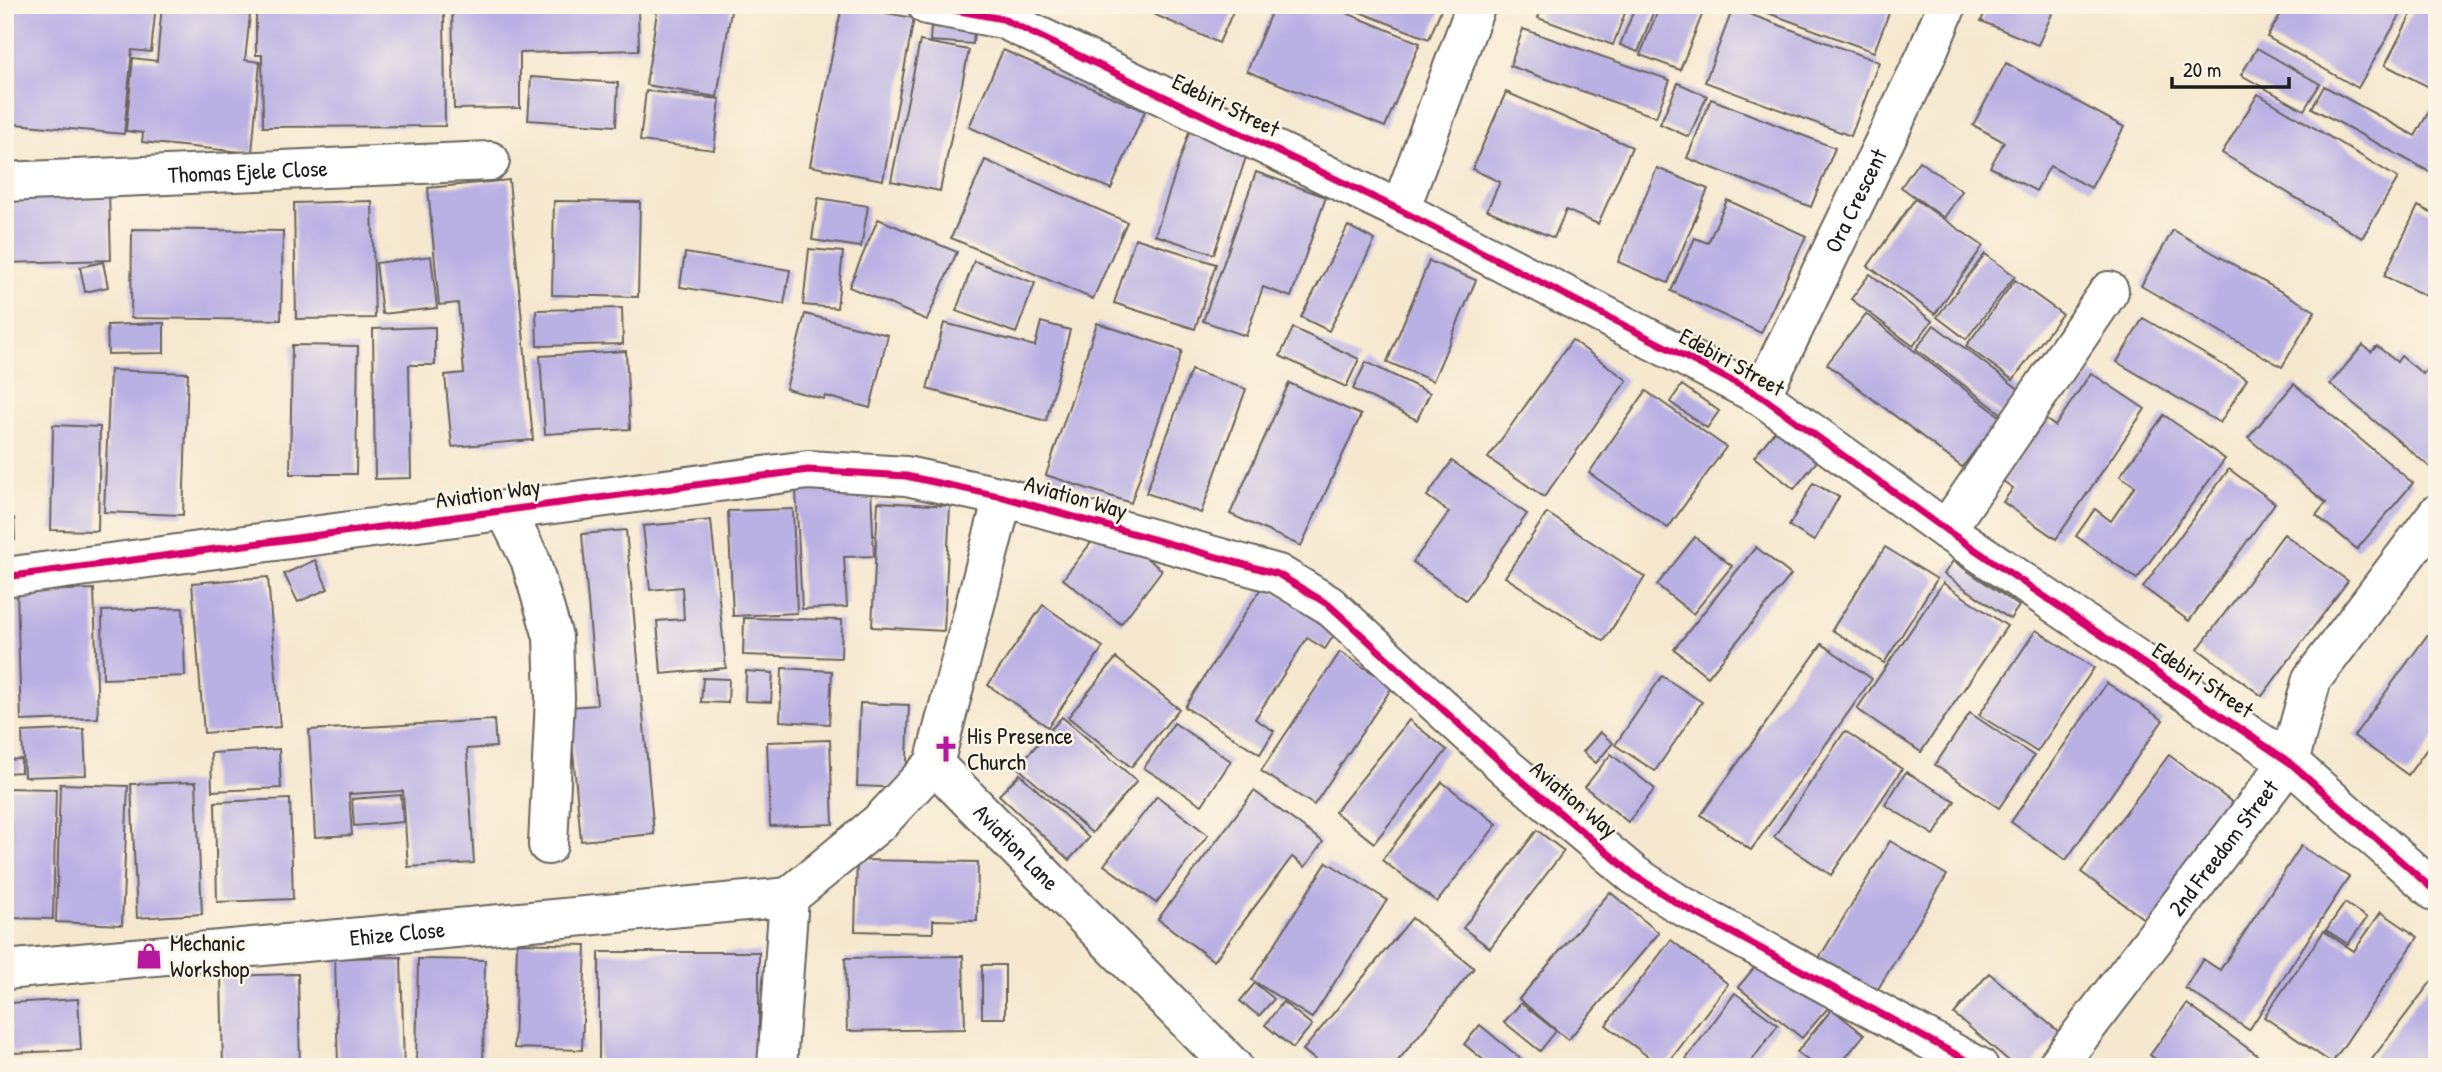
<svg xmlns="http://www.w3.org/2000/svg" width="2442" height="1072" font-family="'Patrick Hand',sans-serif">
  <rect width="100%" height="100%" fill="#fcf5e5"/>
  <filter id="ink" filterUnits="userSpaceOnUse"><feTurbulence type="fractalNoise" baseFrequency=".0143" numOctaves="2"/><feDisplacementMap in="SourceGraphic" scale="14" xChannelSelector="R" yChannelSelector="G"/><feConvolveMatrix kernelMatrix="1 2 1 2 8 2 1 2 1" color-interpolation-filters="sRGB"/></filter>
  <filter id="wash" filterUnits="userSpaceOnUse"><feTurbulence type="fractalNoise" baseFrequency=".00686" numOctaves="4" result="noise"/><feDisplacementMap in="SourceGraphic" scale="28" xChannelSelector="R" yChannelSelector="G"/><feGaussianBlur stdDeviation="1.57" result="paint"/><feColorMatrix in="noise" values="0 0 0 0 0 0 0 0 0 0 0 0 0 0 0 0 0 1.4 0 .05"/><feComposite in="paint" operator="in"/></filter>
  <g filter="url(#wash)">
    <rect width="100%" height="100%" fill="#f5e8cf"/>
    <g id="blocks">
      <g fill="#b9b0e4">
        <path d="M5,5h151l-5,47 -19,-2 -8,84 -119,-11z"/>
        <path d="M162,5h76l-1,9 13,1 -5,45 15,2 -8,91 -110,-11 1,-9 -17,-2 7,-73 24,3z"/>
        <path d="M256,5h188l1,121 -182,1 -1,-72h-6z"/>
        <path d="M452,5h186l1,45 -119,3v55l-66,1z"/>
        <path d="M658,5h74l-15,92 -71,-12z"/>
        <path d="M842,5l72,13 -31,162 -73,-14z"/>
        <path d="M1133,5h103l-17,38z"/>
        <path d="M1274,5h53l93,38 -35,84 -138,-56z"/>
        <path d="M1347,5h96l-14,34 -83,-32z"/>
        <path d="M1543,5h85l-15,40 -75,-27z"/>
        <path d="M1636,5h20l-18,47 -18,-7z"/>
        <path d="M1660,5h46l-26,65 -40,-15z"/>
        <path d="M1762,5h130l-18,47 -114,-42z"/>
        <path d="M1988,5h68l-18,40 -57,-24z"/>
        <path d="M2286,5h120l-48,83 -91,-51z"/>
        <path d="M2416,5h21v86l-52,-26z"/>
        <path d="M1733,8l146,54 -28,74 -146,-54z"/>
        <path d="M931,27l43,3 -1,14 -43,-3z"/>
        <path d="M1523,29l147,51 -14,37 -146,-51z"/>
        <path d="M920,41l49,9 -29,141 -49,-10z"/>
        <path d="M2257,48l63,36 -16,26 -63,-35z"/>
        <path d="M1003,50l142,61 -34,78 -142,-62z"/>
        <path d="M2006,63l118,64 -33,61 -41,-22 -14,25 -46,-24 14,-25 -31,-17z"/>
        <path d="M531,77l87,6 -2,43 -88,-6z"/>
        <path d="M1678,83l29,13 -18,41 -29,-13z"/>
        <path d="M2324,86l91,50 22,-39v79l-125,-68z"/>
        <path d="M646,91l74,8 -6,51 -74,-9z"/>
        <path d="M1506,92l126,55 -34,77 -32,-14 -12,28 -67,-28 13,-28 -28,-13z"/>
        <path d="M2258,94l140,84 -36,60 -140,-85z"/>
        <path d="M1711,99l124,49 -24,59 -124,-49z"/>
        <path d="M1189,132l59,19 -34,103 -59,-19z"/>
        <path d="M985,160l142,62 -34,77 -142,-61z"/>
        <path d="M1919,161l43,30 -18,27 -43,-31z"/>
        <path d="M1657,168l51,21 -40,94 -50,-21z"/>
        <path d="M1256,172l70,25 -35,100 -28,-10 -17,49 -43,-15z"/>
        <path d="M509,180l24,260 -81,7 -7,-72 19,-2 -6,-70 -19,2 -11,-117z"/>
        <path d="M109,192l2,68 -106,3v-68z"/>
        <path d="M818,198l50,8 -7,41 -49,-7z"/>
        <path d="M1915,199l68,47 -48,68 -67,-48z"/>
        <path d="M1727,200l79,36 -45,97 -90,-42 24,-53 13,5z"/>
        <path d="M372,201l3,117 -79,1 -2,-116z"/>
        <path d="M554,201l86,1 -2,95 -86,-2z"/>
        <path d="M2418,206l19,10v85l-53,-25z"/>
        <path d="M878,219l79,33 -30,68 -78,-33z"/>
        <path d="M1348,226l27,14 -46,91 -28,-14z"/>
        <path d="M132,229l151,2 -2,89 -150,-2z"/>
        <path d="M2173,230l142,81 -33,56 -141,-81z"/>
        <path d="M1135,238l81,26 -21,65 -81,-26z"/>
        <path d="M809,249l34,3 -6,56 -34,-3z"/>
        <path d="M685,253l105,17 -6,34 -104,-17z"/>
        <path d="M1985,254l30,22 -49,63 -29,-22z"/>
        <path d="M431,256l6,52 -55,6 -6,-51z"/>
        <path d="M974,261l61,22 -19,50 -60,-22z"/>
        <path d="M1429,261l47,19 -43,101 -46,-19z"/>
        <path d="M103,262l5,25 -23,5 -5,-25z"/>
        <path d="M1870,274l62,47 -19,25 -62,-47z"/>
        <path d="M2015,280l47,34 -49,66 -47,-34z"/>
        <path d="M622,308l1,36 -86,2 -1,-36z"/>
        <path d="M805,314l83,21 -18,73 -45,-12 -1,3 -38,-10z"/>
        <path d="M1866,314l135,103 -39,50 -135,-103z"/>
        <path d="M2143,318l104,61 -27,44 -103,-61z"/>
        <path d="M1041,322l29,8 -24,91 -119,-32 17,-66 91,23z"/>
        <path d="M164,323v30l-56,1 -1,-29z"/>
        <path d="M1097,323l85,28 -51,152 -85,-28z"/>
        <path d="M1934,325l86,65 -18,24 -86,-65z"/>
        <path d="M435,327v38h-26l2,113 -36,1 -2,-150z"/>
        <path d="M1293,328l66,31 -13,28 -66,-31z"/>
        <path d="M1572,340l55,40 -83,117 -56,-39z"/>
        <path d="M292,345l66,1 -2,128h-66z"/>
        <path d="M2363,345l8,7 6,-6 20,16 4,-6 22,18 4,-5 10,9v84l-6,6 -101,-84z"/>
        <path d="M626,351l4,78 -85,5 -5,-78z"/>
        <path d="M1366,362l64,31 -13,27 -64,-31z"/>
        <path d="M110,370l78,3 -5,142 -79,-3z"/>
        <path d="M1191,370l55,19 -45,124 -55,-20z"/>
        <path d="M2091,373l54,36 -89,130 -53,-37 10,-14 -10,-7 42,-62 10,7z"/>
        <path d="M1289,383l72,32 -60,131 -71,-32z"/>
        <path d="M2294,384l119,99 -56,66 -41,-34 10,-12 -78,-65z"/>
        <path d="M1682,385l37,26 -12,17 -37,-26z"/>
        <path d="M1646,391l80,56 -58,81 -79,-55z"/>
        <path d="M2164,415l61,44 -88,120 -61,-43 19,-27 16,12 24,-35 -15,-10z"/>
        <path d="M1783,421l40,33 -29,35 -40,-32z"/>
        <path d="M53,425l47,2 -2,104 -47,-1z"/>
        <path d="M1452,461l75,53 -61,86 -53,-38 36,-50 -22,-16z"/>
        <path d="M2229,469l46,34 -86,118 -46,-34z"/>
        <path d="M1813,483l26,14 -25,44 -25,-15z"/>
        <path d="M871,487l3,69 -30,1 3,50 -45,2 -6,-119z"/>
        <path d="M878,502l72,4 -6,125 -72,-4z"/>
        <path d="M793,509l4,104 -64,3 -5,-105z"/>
        <path d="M1547,513l98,64 -41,64 -99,-64z"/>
        <path d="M14,518l1,22 -10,1v-22z"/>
        <path d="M711,520l15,148 -65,6 -4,-53 27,-2 -2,-32 -32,3 -7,-64z"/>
        <path d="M1104,526l58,44 -41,54 -58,-45z"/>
        <path d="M626,530l28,304 -73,7 -12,-134 28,-2 -15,-171z"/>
        <path d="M2284,534l64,47 -86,115 -64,-47z"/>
        <path d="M1695,537l37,29 -39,48 -36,-29z"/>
        <path d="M1756,547l35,28 -83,102 -34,-28z"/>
        <path d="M1885,547l52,32 -53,84 -52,-33z"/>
        <path d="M315,560l13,29 -30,13 -14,-28z"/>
        <path d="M1953,561l66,45 -9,13 -66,-45z"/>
        <path d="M268,577l12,150 -76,6 -12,-150z"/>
        <path d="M1943,583l64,43 -86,126 -64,-43z"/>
        <path d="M1263,585l74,45 -12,19 -18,-11 -52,81 19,12 -14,23 -75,-47z"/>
        <path d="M94,589l4,129 -77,3 -4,-129z"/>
        <path d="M1043,605l60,42 -55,80 -60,-42z"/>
        <path d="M183,608l2,68 -82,3 -1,-68z"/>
        <path d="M744,618l98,2 -1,38 -98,-3z"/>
        <path d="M2036,630l58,38 -57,84 -58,-37z"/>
        <path d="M2428,634l9,6v95l-29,40 -54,-39z"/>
        <path d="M1822,644l50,35 -121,171 -50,-35z"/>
        <path d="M1340,652l53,34 -79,119 -53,-34z"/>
        <path d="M1116,658l63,51 -48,58 -63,-50z"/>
        <path d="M782,668l50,3 -3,53 -49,-3z"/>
        <path d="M746,671l27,2 -2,29 -26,-1z"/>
        <path d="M1662,676l40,26 -47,69 -40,-26z"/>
        <path d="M703,678l26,1 -1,24 -27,-1z"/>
        <path d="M2107,683l56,37 -97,140 -55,-38z"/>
        <path d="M860,703l49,2 -3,83 -49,-2z"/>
        <path d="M1970,713l64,43 -35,52 -64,-43z"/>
        <path d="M1062,717l75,64 -45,52 -75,-66z"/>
        <path d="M494,720l2,27 -29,2 7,114 -66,4 -5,-76 -54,3 3,41 -37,2 -6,-107z"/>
        <path d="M1409,720l38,30 -73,93 -39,-31z"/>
        <path d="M1174,723l57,38 -29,44 -58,-37z"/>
        <path d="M84,729l2,46 -62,2 -2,-45z"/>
        <path d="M1845,731l57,38 -71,106 -57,-38z"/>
        <path d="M1600,732l13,11 -17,20 -13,-11z"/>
        <path d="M830,740l3,84 -63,2 -3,-84z"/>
        <path d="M279,749l2,39 -69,3 -1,-38z"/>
        <path d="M1611,754l44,35 -27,33 -43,-35z"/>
        <path d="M2169,755l72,54 -89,116 -71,-53z"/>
        <path d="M21,759v13l-16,1v-13z"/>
        <path d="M1906,772l49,29 -21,34 -49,-30z"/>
        <path d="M1020,774l69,64 -20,22 -70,-65z"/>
        <path d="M196,782l6,132 -65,4 -6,-134z"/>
        <path d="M1442,782l55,42 -60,78 -55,-42z"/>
        <path d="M60,784l68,2 -6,139 -66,-3z"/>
        <path d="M5,788l51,1 -3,130 -48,-1z"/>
        <path d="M1254,791l69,51 -18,25 -13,-10 -78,104 -56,-42z"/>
        <path d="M401,795l2,27 -49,4 -2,-27z"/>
        <path d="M1157,796l51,39 -52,68 -52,-38z"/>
        <path d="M290,799l3,100 -76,3 -2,-100z"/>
        <path d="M1537,830l27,21 -74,97 -27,-20z"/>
        <path d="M1890,841l57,34 -72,119 -57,-34z"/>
        <path d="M2301,846l48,31 -100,153 -64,-42 18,-29 17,11z"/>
        <path d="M857,860l121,2 -1,59 -44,-1v13l-78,-2z"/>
        <path d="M1327,862l60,38 -75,118 -60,-38z"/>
        <path d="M1610,892l49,41 -91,107 -49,-41z"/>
        <path d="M2345,903l22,15 -19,26 -22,-14z"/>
        <path d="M2381,912l37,25 -86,126 -68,-46 60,-86 30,20z"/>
        <path d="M1412,918l62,50 -81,99h-69l-21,-17z"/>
        <path d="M1671,940l57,44 -63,83h-3l-56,-42z"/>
        <path d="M517,943l69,2 -4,105 -68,-2z"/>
        <rect x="599" y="952" width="160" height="115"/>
        <path d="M963,956l2,73 -118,2 -2,-73z"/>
        <path d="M1764,956l64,52 -26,30 -64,-51z"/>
        <path d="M401,957l3,110h-66l-3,-109z"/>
        <path d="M418,959l67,1 -2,107h-67z"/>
        <rect x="982" y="965" width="23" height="53"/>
        <path d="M1989,973l71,60 -28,34h-16l-62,-53z"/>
        <path d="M298,974l2,93h-77l-2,-91z"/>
        <path d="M2437,974v93h-71z"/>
        <path d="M1255,983l19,16 -15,17 -19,-15z"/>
        <path d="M1735,993l43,32 -31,42h-50l-11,-8z"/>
        <path d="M78,999l3,51 -69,3 -3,-50z"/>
        <path d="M1283,1002l29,23 -19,23 -28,-23z"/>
        <path d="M1521,1003l35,28 -16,20 -36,-29z"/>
        <path d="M2187,1004l70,51 -9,12h-82l-16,-12z"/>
        <path d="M1832,1009l32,26 -26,32h-22l-19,-15z"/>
        <path d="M1480,1025l46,38 -4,4h-30l-28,-23z"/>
      </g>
    </g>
  </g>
  <g filter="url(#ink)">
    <use href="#blocks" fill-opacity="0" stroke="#68635b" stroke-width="2"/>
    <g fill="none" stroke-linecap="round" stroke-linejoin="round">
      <g stroke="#68635b" stroke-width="42">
        <g id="minor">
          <path d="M927,5l76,14 397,191 361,186 185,134 343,232 148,131"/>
          <path id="s1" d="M5,182l485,-21"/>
          <path d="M1400,210l76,-205"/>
          <path id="s2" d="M1761,396l165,-340 21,-51"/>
          <path d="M505,510l25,49 23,78 2,61 -7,147"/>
          <path d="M1946,530l163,-239"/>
          <path d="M5,577l803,-107 98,6 97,21 275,77 51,31 179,164 126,106 43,28 302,164"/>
          <path id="s3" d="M934,764l299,303"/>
          <path id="s4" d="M5,970l784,-73"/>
          <path d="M777,1067l12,-170 92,-76 53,-57 69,-267"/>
          <path id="s5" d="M2056,1067l233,-305 23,-83 125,-165"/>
        </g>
      </g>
      <use href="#minor" stroke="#fff" stroke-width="38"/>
      <g stroke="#fcf5e5" stroke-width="11">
        <g id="cycleway">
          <path d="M927,5l76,14 397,191 361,186 185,134 343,232 148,131"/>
          <path d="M5,577l803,-107 98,6 97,21 275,77 51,31 179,164 126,106 43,28 302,164"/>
        </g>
      </g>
      <use href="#cycleway" stroke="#d6006c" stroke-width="7"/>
    </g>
  </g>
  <defs>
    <g id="church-bare" transform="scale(2.1)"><path d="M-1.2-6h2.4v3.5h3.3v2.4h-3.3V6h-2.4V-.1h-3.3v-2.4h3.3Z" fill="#b5179e" stroke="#fcf5e5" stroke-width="2.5" paint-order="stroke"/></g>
    <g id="shop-bare" transform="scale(2.1)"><path d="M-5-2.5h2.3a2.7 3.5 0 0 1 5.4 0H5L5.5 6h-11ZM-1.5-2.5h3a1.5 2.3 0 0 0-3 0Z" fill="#b5179e" stroke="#fcf5e5" stroke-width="2.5" paint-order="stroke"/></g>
  </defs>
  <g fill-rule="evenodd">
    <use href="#church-bare" x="946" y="749"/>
    <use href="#shop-bare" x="149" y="956"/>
  </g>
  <g text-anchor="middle" stroke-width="5" stroke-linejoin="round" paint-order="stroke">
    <g font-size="23" fill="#1c1c1c" stroke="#fcf5e5">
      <text transform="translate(1226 105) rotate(26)" y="8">Edebiri Street</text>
      <text dy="8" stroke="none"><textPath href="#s1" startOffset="243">Thomas Ejele Close</textPath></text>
      <text dy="8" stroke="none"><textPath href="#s2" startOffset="217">Ora Crescent</textPath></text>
      <text transform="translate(1732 362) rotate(29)" y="8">Edebiri Street</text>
      <text transform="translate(488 493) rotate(-8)" y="8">Aviation Way</text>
      <text transform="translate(1076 497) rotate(16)" y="8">Aviation Way</text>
      <text transform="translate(2203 680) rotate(34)" y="8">Edebiri Street</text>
      <text transform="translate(1574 799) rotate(40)" y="8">Aviation Way</text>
      <text dy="8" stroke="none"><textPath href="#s3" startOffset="117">Aviation Lane</textPath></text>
      <text dy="8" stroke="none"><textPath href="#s5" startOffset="276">2nd Freedom Street</textPath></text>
      <text dy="8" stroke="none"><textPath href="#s4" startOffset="394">Ehize Close</textPath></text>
    </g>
    <g font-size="23" fill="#1c1c1c" stroke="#fcf5e5" text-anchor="start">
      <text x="967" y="744">His Presence<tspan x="967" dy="26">Church</tspan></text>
      <text x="170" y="951">Mechanic<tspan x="170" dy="26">Workshop</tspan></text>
    </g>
  </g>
  <rect width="2442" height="1072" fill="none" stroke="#fcf5e5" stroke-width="28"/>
  <path d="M2172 77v10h117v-10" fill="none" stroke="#1c1c1c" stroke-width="3.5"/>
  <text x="2183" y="77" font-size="21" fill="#1c1c1c" stroke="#fcf5e5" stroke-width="5" paint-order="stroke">20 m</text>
</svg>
